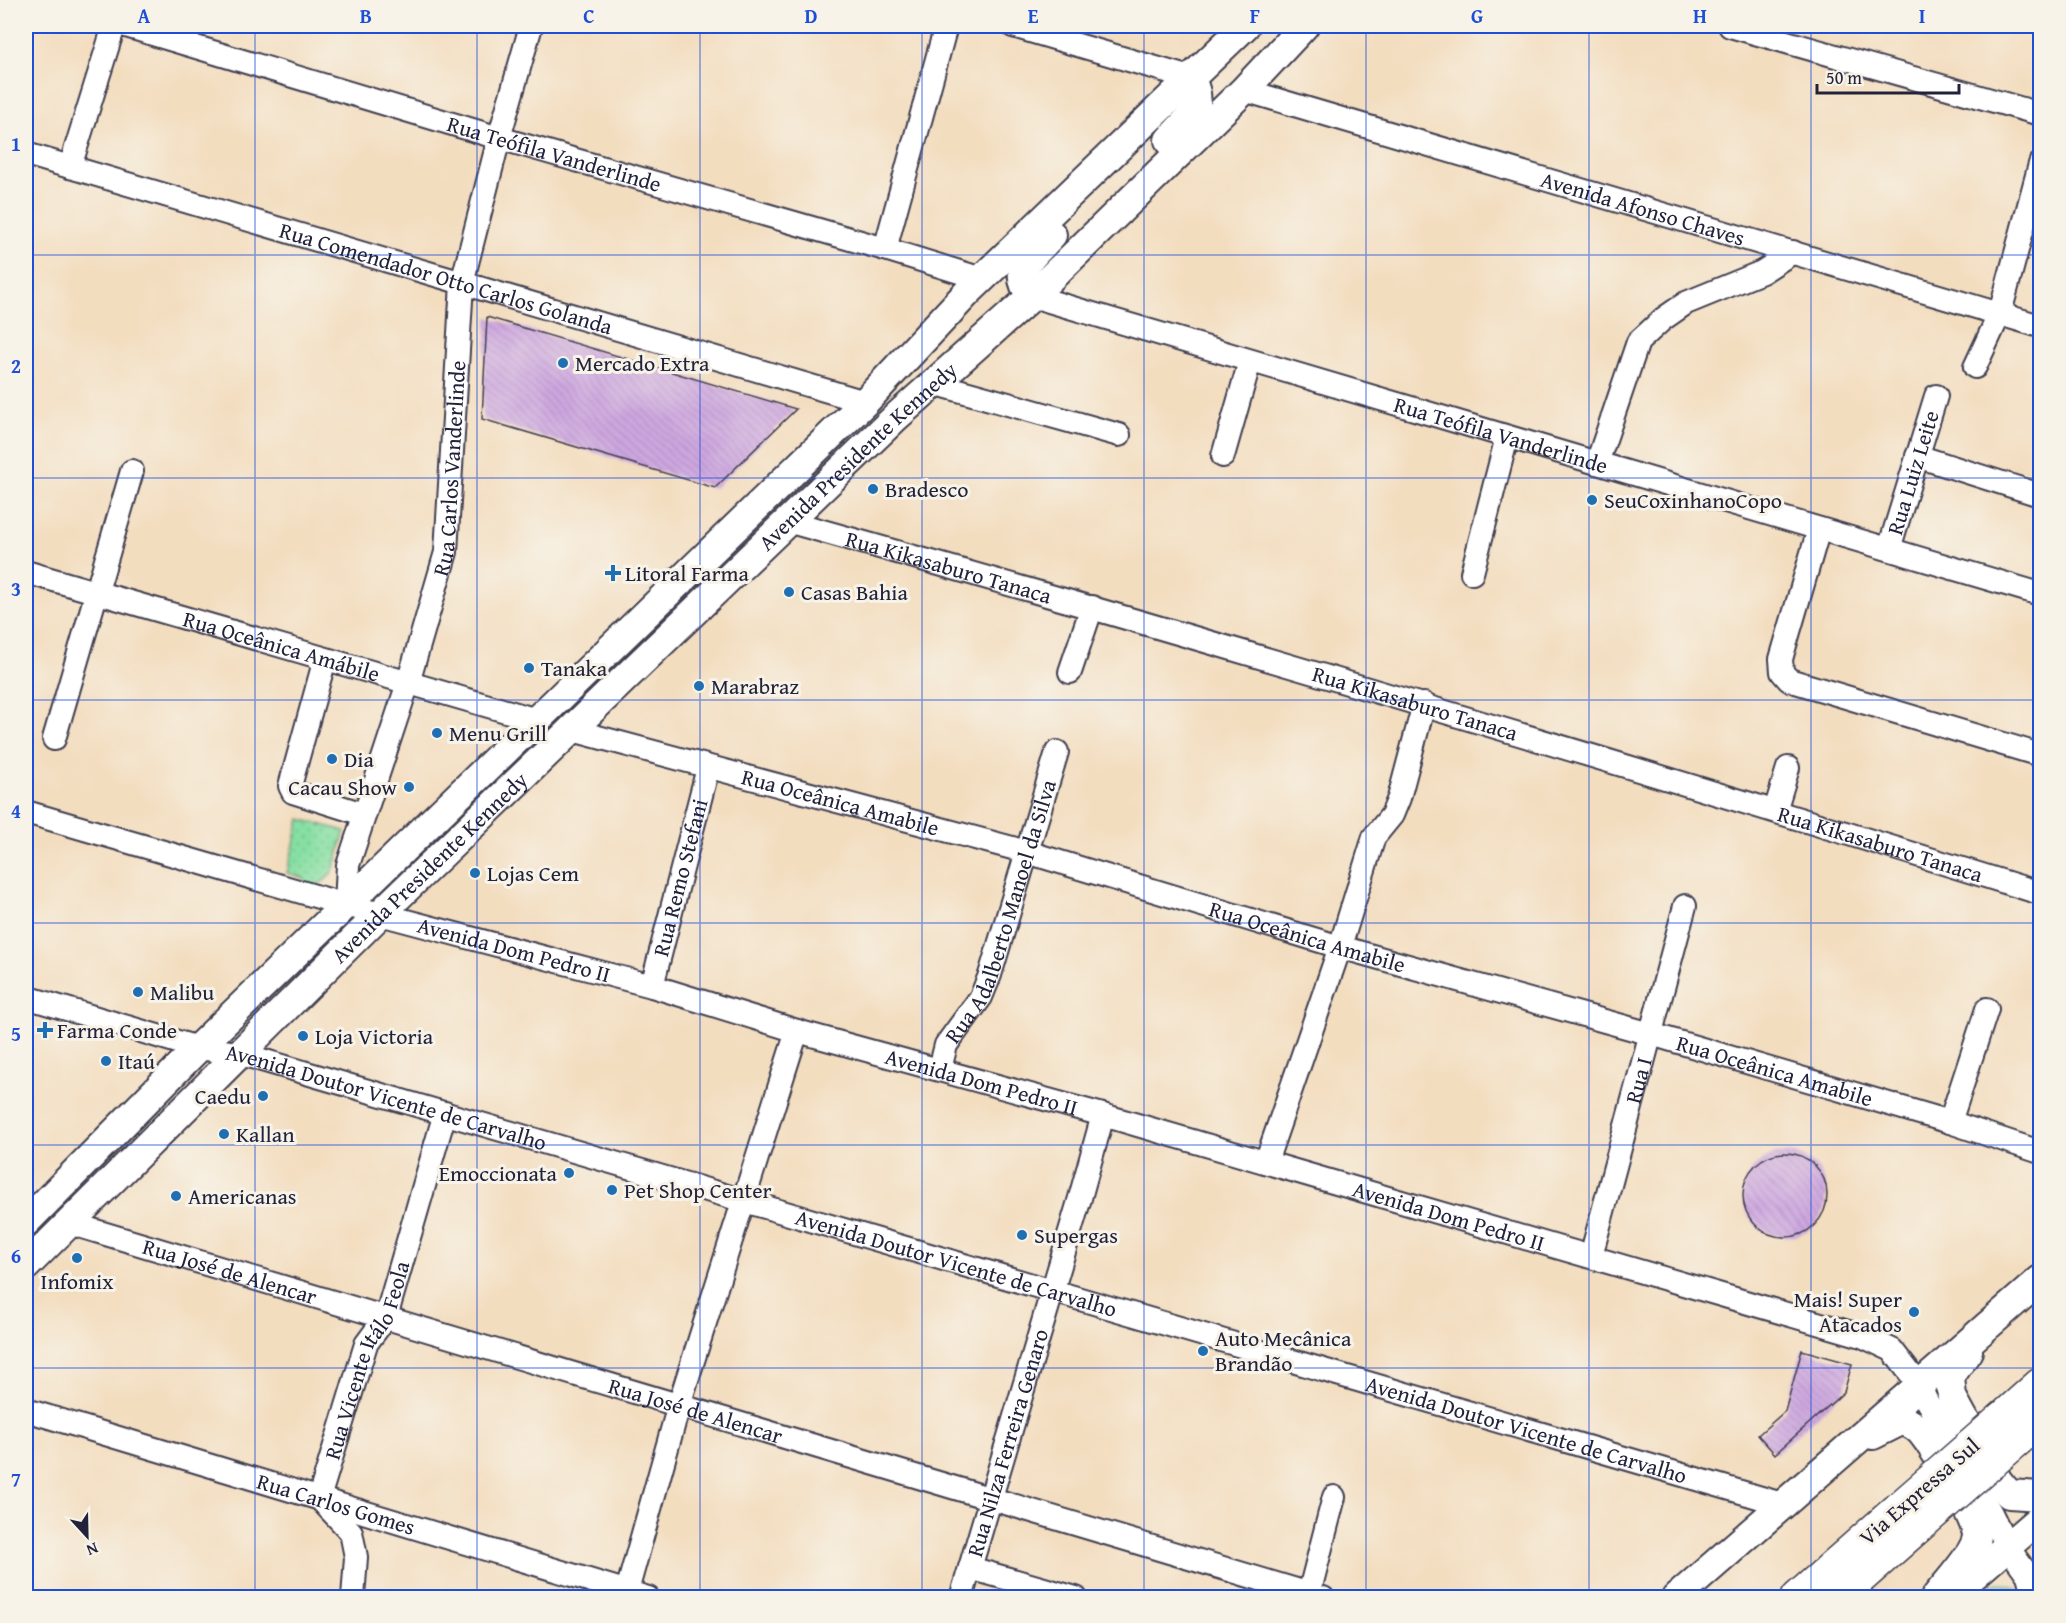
<svg xmlns="http://www.w3.org/2000/svg" width="2066" height="1623" font-family="'Gentium Book Plus',serif">
  <defs>
    <pattern id="grass-dots" width="8" height="8" patternUnits="userSpaceOnUse" patternTransform="scale(1.5)"><rect width="8" height="8" fill="#86dfa3"/><path d="M2 2h.1M6 6h.1" fill="none" stroke="#73bf8d" stroke-width="1.8" stroke-linecap="round"/></pattern>
    <pattern id="building-back-hatch" width="6" height="6" patternUnits="userSpaceOnUse" patternTransform="scale(1.5)"><rect width="6" height="6" fill="#cea7e0"/><path d="M-1 5l2 2M0 0l6 6M5-1l2 2" fill="none" stroke="#b18fc1"/></pattern>
  </defs>
  <rect width="100%" height="100%" fill="#f7f3e8"/>
  <filter id="ink" filterUnits="userSpaceOnUse"><feTurbulence type="fractalNoise" baseFrequency=".0167" numOctaves="2"/><feDisplacementMap in="SourceGraphic" scale="12" xChannelSelector="R" yChannelSelector="G"/><feConvolveMatrix kernelMatrix="1 2 1 2 8 2 1 2 1" color-interpolation-filters="sRGB"/></filter>
  <filter id="wash" filterUnits="userSpaceOnUse"><feTurbulence type="fractalNoise" baseFrequency=".008" numOctaves="4" result="noise"/><feDisplacementMap in="SourceGraphic" scale="24" xChannelSelector="R" yChannelSelector="G"/><feGaussianBlur stdDeviation="1.35" result="paint"/><feColorMatrix in="noise" values="0 0 0 0 0 0 0 0 0 0 0 0 0 0 0 0 0 1.4 0 .05"/><feComposite in="paint" operator="in"/></filter>
  <g filter="url(#wash)">
    <rect width="100%" height="100%" fill="#f3ddbf"/>
    <g fill="url(#grass-dots)" stroke="#54806f" stroke-width="1.5">
      <path d="M300,819l45,12c-8,24 -8,55 -39,55l-2,-8 -17,-5z"/>
      <path d="M1999,1582c11,3 22,4 27,16h-54l13,-12z"/>
    </g>
    <g id="blocks">
      <g fill="url(#building-back-hatch)">
        <path d="M487,317l309,92 -81,79 -233,-69z"/>
        <circle cx="1785" cy="1195" r="42"/>
        <path d="M1802,1350l50,14 -8,28 -69,62 -17,-19 27,-24z"/>
      </g>
    </g>
  </g>
  <g filter="url(#ink)">
    <use href="#blocks" fill-opacity="0" stroke="#413e4f" stroke-width="1.5"/>
    <g fill="none" stroke-linecap="round" stroke-linejoin="round">
      <g stroke="#413e4f" stroke-width="26">
        <g id="minor">
          <path id="s1" d="M126,26l373,112 386,111 97,30"/>
          <path d="M1013,26l177,52"/>
          <path d="M1730,26l310,88"/>
          <path id="s2" d="M1244,90l796,236"/>
          <path id="s3" d="M26,154l839,248"/>
          <path d="M70,167l44,-141"/>
          <path d="M885,249l61,-223"/>
          <path id="s4" d="M1032,296l1008,298"/>
          <path d="M1975,367l25,-54 40,-149"/>
          <path d="M933,383l186,52"/>
          <path d="M1223,456l27,-95"/>
          <path d="M1917,456l123,39"/>
          <path d="M1597,463l41,-121 25,-23 23,-16 76,-31 31,-20"/>
          <path id="s5" d="M787,521c420,118 837,243 1253,372"/>
          <path d="M1819,529l-38,130 1,13 7,8 251,75"/>
          <path id="s6" d="M1889,549l47,-153"/>
          <path id="s7" d="M26,572l511,148"/>
          <path d="M1472,573l35,-136"/>
          <path d="M325,659l-35,127 3,6 70,22"/>
          <path d="M1070,672l22,-65"/>
          <path id="s8" d="M572,730l455,122 313,95 311,87 299,88 90,30"/>
          <path d="M54,739l78,-268"/>
          <path d="M1775,811l13,-43"/>
          <path id="s9" d="M26,812l320,93 306,81 145,45 306,84 759,221 30,14 28,36 6,14 65,113 16,33 21,29 6,23"/>
          <path id="s10" d="M346,905l2,-40 60,-182 38,-131 16,-269 37,-145 32,-112"/>
          <path id="s11" d="M652,986l56,-218"/>
          <path id="s12" d="M26,997l172,51 40,5 1544,451"/>
          <path id="s13" d="M940,1069l6,-24 35,-48 9,-22 67,-223"/>
          <path d="M1950,1122l37,-113"/>
          <path d="M1266,1162l74,-215 34,-110 18,-22 7,-17 25,-94"/>
          <path id="s14" d="M69,1223l1254,375"/>
          <path id="s15" d="M1591,1256l94,-350"/>
          <path id="s16" d="M26,1410l622,188"/>
          <path d="M970,1568l106,30"/>
          <path id="s17" d="M353,1598l3,-41 -5,-25 -32,-34 47,-154 20,-27 59,-204"/>
          <path d="M633,1598l-6,-7 52,-186 118,-374"/>
          <path id="s18" d="M961,1598l119,-400 23,-83"/>
          <path d="M1308,1598l26,-101"/>
        </g>
      </g>
      <g stroke="#413e4f" stroke-width="32">
        <g id="major">
          <path d="M1169,140c18,-20 38,-33 21,-62"/>
          <path d="M1032,296c-23,-26 2,-41 20,-61"/>
          <path d="M26,1222l172,-174 667,-646 102,-109 278,-267"/>
          <path id="s19" d="M26,1266l354,-352 516,-497 136,-121 212,-206 60,-64"/>
          <path d="M1968,1351l-18,26 2,20 46,84 11,13 31,2"/>
          <path d="M1873,1435l30,-15c5,3 12,6 16,10 12,11 59,91 58,106 -1,17 -31,47 -42,62"/>
          <path d="M1957,1590l83,-72"/>
          <path d="M1676,1598l364,-318"/>
        </g>
      </g>
      <g stroke="#413e4f" stroke-width="36">
        <g id="highway">
          <path d="M2002,1419l38,-34"/>
          <path d="M2018,1439l22,-20"/>
          <path d="M1798,1598l103,-91"/>
          <path d="M1837,1598l79,-70"/>
        </g>
      </g>
      <use href="#minor" stroke="#fff" stroke-width="22"/>
      <use href="#major" stroke="#fff" stroke-width="28"/>
      <use href="#highway" stroke="#fff" stroke-width="33"/>
      <g stroke="#413e4f" stroke-width="36" stroke-linecap="butt">
        <g id="highway-bridge">
          <path d="M1901,1507l101,-88"/>
          <path d="M1916,1528l102,-89"/>
        </g>
      </g>
      <use href="#highway-bridge" stroke="#fff" stroke-width="33"/>
    </g>
  </g>
  <path fill="none" stroke="#1d4ed8" stroke-width="1.5" stroke-opacity="0.55" d="M255,26v1572M477,26v1572M700,26v1572M922,26v1572M1144,26v1572M1366,26v1572M1589,26v1572M1811,26v1572M26,255h2014M26,478h2014M26,700h2014M26,923h2014M26,1145h2014M26,1368h2014"/>
  <g fill="#1f6fb2" stroke="#f7f3e8" stroke-width="2">
    <circle cx="563" cy="363" r="6"/>
    <circle cx="873" cy="489" r="6"/>
    <circle cx="1592" cy="500" r="6"/>
    <path d="M610 564h6v6h6v6h-6v6h-6v-6h-6v-6h6z"/>
    <circle cx="789" cy="592" r="6"/>
    <circle cx="529" cy="668" r="6"/>
    <circle cx="699" cy="686" r="6"/>
    <circle cx="437" cy="733" r="6"/>
    <circle cx="332" cy="759" r="6"/>
    <circle cx="409" cy="787" r="6"/>
    <circle cx="475" cy="873" r="6"/>
    <circle cx="138" cy="992" r="6"/>
    <path d="M42 1021h6v6h6v6h-6v6h-6v-6h-6v-6h6z"/>
    <circle cx="303" cy="1036" r="6"/>
    <circle cx="106" cy="1061" r="6"/>
    <circle cx="263" cy="1096" r="6"/>
    <circle cx="224" cy="1134" r="6"/>
    <circle cx="569" cy="1173" r="6"/>
    <circle cx="612" cy="1190" r="6"/>
    <circle cx="176" cy="1196" r="6"/>
    <circle cx="1022" cy="1235" r="6"/>
    <circle cx="77" cy="1258" r="6"/>
    <circle cx="1914" cy="1312" r="6"/>
    <circle cx="1203" cy="1351" r="6"/>
  </g>
  <g text-anchor="middle" stroke-width="6" stroke-linejoin="round" paint-order="stroke">
    <g font-size="22" fill="#22223b" stroke="#f7f3e8">
      <text dy="8" stroke="none"><textPath href="#s1" startOffset="447">Rua Teófila Vanderlinde</textPath></text>
      <text dy="8" stroke="none"><textPath href="#s2" startOffset="416">Avenida Afonso Chaves</textPath></text>
      <text dy="8" stroke="none"><textPath href="#s3" startOffset="438">Rua Comendador Otto Carlos Golanda</textPath></text>
      <text dy="8" stroke="none"><textPath href="#s4" startOffset="489">Rua Teófila Vanderlinde</textPath></text>
      <text dy="8" stroke="none"><textPath href="#s19" startOffset="1161">Avenida Presidente Kennedy</textPath></text>
      <text dy="8" stroke="none"><textPath href="#s10" startOffset="452">Rua Carlos Vanderlinde</textPath></text>
      <text dy="8" stroke="none"><textPath href="#s6" startOffset="80">Rua Luiz Leite</textPath></text>
      <text dy="8" stroke="none"><textPath href="#s5" startOffset="168">Rua Kikasaburo Tanaca</textPath></text>
      <text dy="8" stroke="none"><textPath href="#s7" startOffset="266">Rua Oceânica Amábile</textPath></text>
      <text dy="8" stroke="none"><textPath href="#s5" startOffset="654">Rua Kikasaburo Tanaca</textPath></text>
      <text dy="8" stroke="none"><textPath href="#s8" startOffset="278">Rua Oceânica Amabile</textPath></text>
      <text dy="8" stroke="none"><textPath href="#s5" startOffset="1140">Rua Kikasaburo Tanaca</textPath></text>
      <text dy="8" stroke="none"><textPath href="#s19" startOffset="567">Avenida Presidente Kennedy</textPath></text>
      <text dy="8" stroke="none"><textPath href="#s11" startOffset="112">Rua Remo Stefani</textPath></text>
      <text dy="8" stroke="none"><textPath href="#s13" startOffset="171">Rua Adalberto Manoel da Silva</textPath></text>
      <text dy="8" stroke="none"><textPath href="#s8" startOffset="764">Rua Oceânica Amabile</textPath></text>
      <text dy="8" stroke="none"><textPath href="#s9" startOffset="507">Avenida Dom Pedro II</textPath></text>
      <text dy="8" stroke="none"><textPath href="#s8" startOffset="1250">Rua Oceânica Amabile</textPath></text>
      <text dy="8" stroke="none"><textPath href="#s9" startOffset="993">Avenida Dom Pedro II</textPath></text>
      <text dy="8" stroke="none"><textPath href="#s15" startOffset="182">Rua I</textPath></text>
      <text dy="8" stroke="none"><textPath href="#s12" startOffset="374">Avenida Doutor Vicente de Carvalho</textPath></text>
      <text dy="8" stroke="none"><textPath href="#s9" startOffset="1479">Avenida Dom Pedro II</textPath></text>
      <text dy="8" stroke="none"><textPath href="#s12" startOffset="968">Avenida Doutor Vicente de Carvalho</textPath></text>
      <text dy="8" stroke="none"><textPath href="#s14" startOffset="168">Rua José de Alencar</textPath></text>
      <text dy="8" stroke="none"><textPath href="#s17" startOffset="260">Rua Vicente Itálo Feola</textPath></text>
      <text dy="8" stroke="none"><textPath href="#s14" startOffset="654">Rua José de Alencar</textPath></text>
      <text dy="8" stroke="none"><textPath href="#s12" startOffset="1562">Avenida Doutor Vicente de Carvalho</textPath></text>
      <text dy="8" stroke="none"><textPath href="#s18" startOffset="162">Rua Nilza Ferreira Genaro</textPath></text>
      <text transform="translate(1919 1491) rotate(-41)" y="8">Via Expressa Sul</text>
      <text dy="8" stroke="none"><textPath href="#s16" startOffset="324">Rua Carlos Gomes</textPath></text>
    </g>
    <g font-size="22" fill="#22223b" stroke="#f7f3e8" text-anchor="start">
      <text x="575" y="371">Mercado Extra</text>
      <text x="885" y="497">Bradesco</text>
      <text x="1604" y="508">SeuCoxinhanoCopo</text>
      <text x="625" y="581">Litoral Farma</text>
      <text x="801" y="600">Casas Bahia</text>
      <text x="541" y="676">Tanaka</text>
      <text x="711" y="694">Marabraz</text>
      <text x="449" y="741">Menu Grill</text>
      <text x="344" y="767">Dia</text>
      <text x="397" y="795" text-anchor="end">Cacau Show</text>
      <text x="487" y="881">Lojas Cem</text>
      <text x="150" y="1000">Malibu</text>
      <text x="57" y="1038">Farma Conde</text>
      <text x="315" y="1044">Loja Victoria</text>
      <text x="118" y="1069">Itaú</text>
      <text x="251" y="1104" text-anchor="end">Caedu</text>
      <text x="236" y="1142">Kallan</text>
      <text x="557" y="1181" text-anchor="end">Emoccionata</text>
      <text x="624" y="1198">Pet Shop Center</text>
      <text x="188" y="1204">Americanas</text>
      <text x="1034" y="1243">Supergas</text>
      <text x="77" y="1289" text-anchor="middle">Infomix</text>
      <text x="1902" y="1307" text-anchor="end">Mais! Super<tspan x="1902" dy="25">Atacados</tspan></text>
      <text x="1215" y="1346">Auto Mecânica<tspan x="1215" dy="25">Brandão</tspan></text>
    </g>
  </g>
  <rect width="2066" height="1623" fill="none" stroke="#f7f3e8" stroke-width="66"/>
  <g transform="translate(87 1536) rotate(158)" stroke="#f7f3e8" stroke-width="4.5" paint-order="stroke">
  <path d="M0-4.5L10 22L0 15L-10 22Z" fill="#22223b"/>
  <text y="-9" font-size="16" font-weight="bold" text-anchor="middle" fill="#22223b">N</text>
  </g>
  <path d="M1817 84v9h142v-9" fill="none" stroke="#22223b" stroke-width="3"/>
  <text x="1826" y="84" font-size="18" fill="#22223b" stroke="#f7f3e8" stroke-width="4.5" paint-order="stroke">50 m</text>
  <rect x="33" y="33" width="2000" height="1557" fill="none" stroke="#1d4ed8" stroke-width="2"/>
  <g font-size="20" text-anchor="middle" font-weight="bold" fill="#1d4ed8">
    <text x="144" y="23">A</text>
    <text x="366" y="23">B</text>
    <text x="589" y="23">C</text>
    <text x="811" y="23">D</text>
    <text x="1033" y="23">E</text>
    <text x="1255" y="23">F</text>
    <text x="1477" y="23">G</text>
    <text x="1700" y="23">H</text>
    <text x="1922" y="23">I</text>
    <text x="16" y="151">1</text>
    <text x="16" y="373">2</text>
    <text x="16" y="596">3</text>
    <text x="16" y="818">4</text>
    <text x="16" y="1041">5</text>
    <text x="16" y="1263">6</text>
    <text x="16" y="1486">7</text>
  </g>
</svg>
